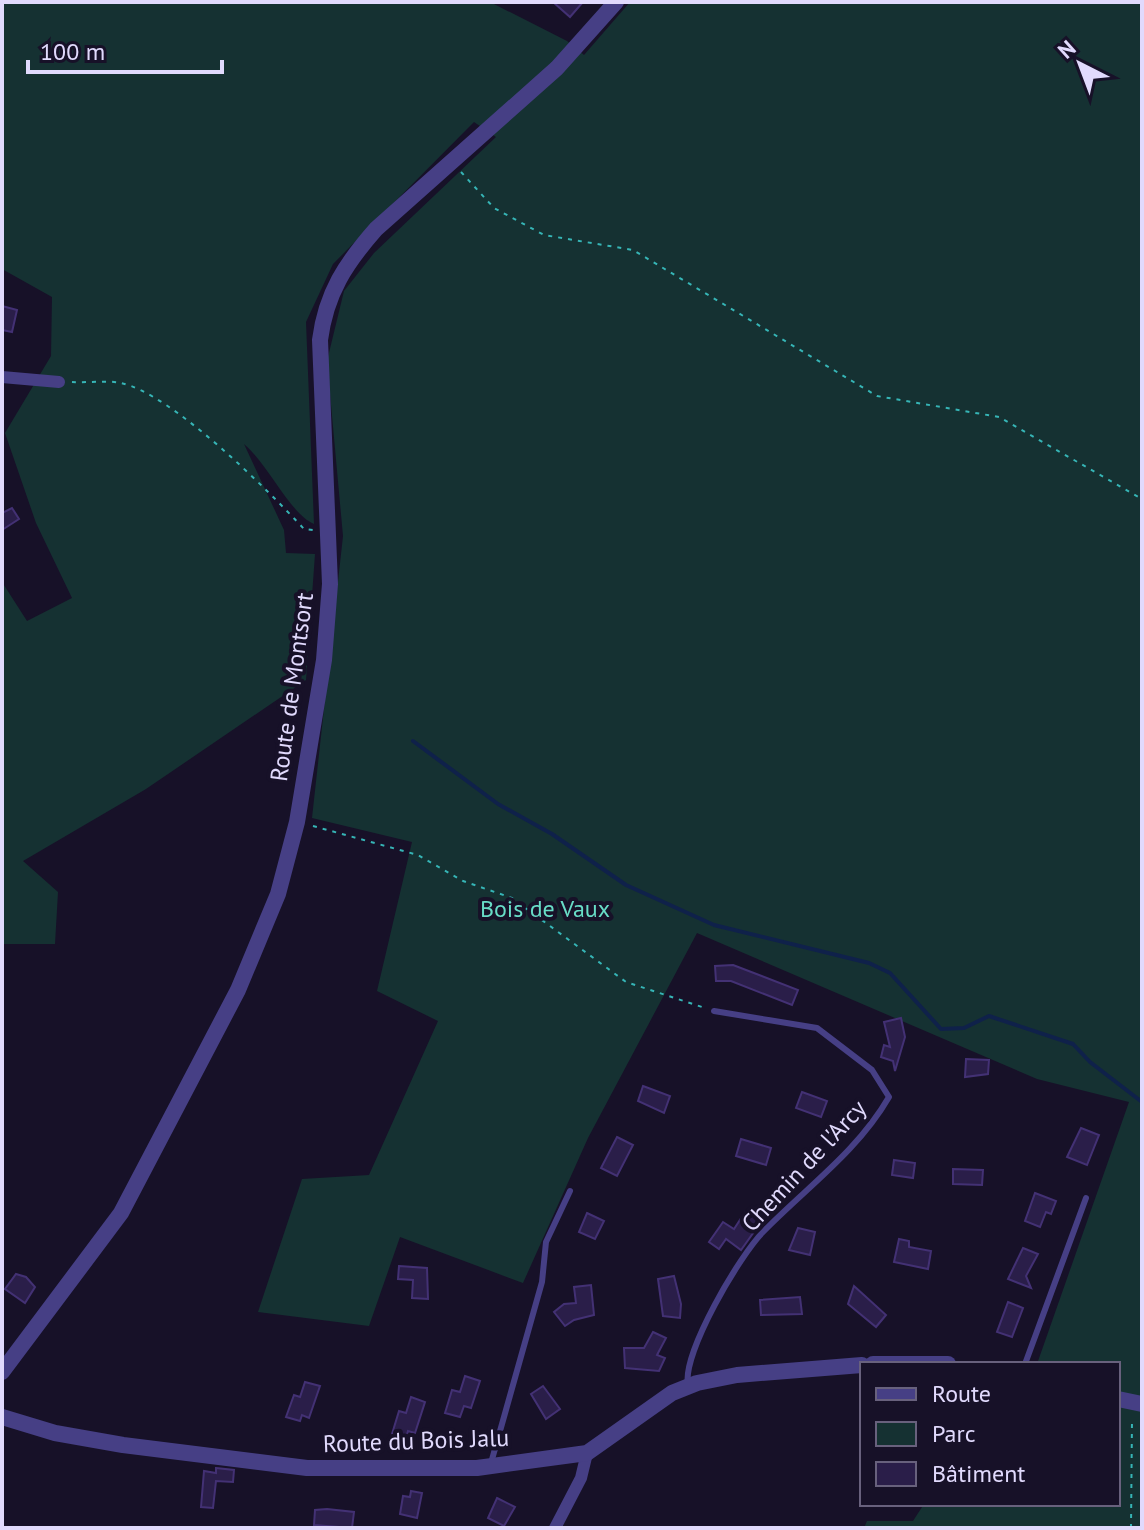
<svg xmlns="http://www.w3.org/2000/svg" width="1144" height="1530" font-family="'PT Sans',sans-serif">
  <rect width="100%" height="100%" fill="#171128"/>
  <path fill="#153132" d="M2,2h488l77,39 17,14 46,-53h512v1526h-278l3,-7h46l11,-17h194v-140h-81l92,-262 -92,-23 -340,-146 -109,205 -65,145 -123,-46 -31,89 -111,-14 44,-133 67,-4 69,-154 -61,-30 35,-149 -100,-24 31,-282 -16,-175 17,-70 30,-38 122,-116 -22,-15 -141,142 -27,58 8,202c-24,-10 -46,-60 -70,-80l40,86 2,23 29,1 -9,126 -160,109 -123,72 35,31 -3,52h-53v-362l25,39 45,-23 -36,-75 -31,-90 46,-77 1,-59 -50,-28z"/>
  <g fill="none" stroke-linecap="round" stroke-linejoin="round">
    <path stroke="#0f214a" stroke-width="4" d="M413,741l85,63 54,30 74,51 88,40 155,38 21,10 51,56 23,-1 25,-12 84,28 17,18 52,40"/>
  </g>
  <g fill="#2a1e49" stroke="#433174" stroke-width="2">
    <path d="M553,2h30l-13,15z"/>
    <path d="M2,306l15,4 -5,22 -10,-2z"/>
    <path d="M12,508l7,11 -17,11v-17z"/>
    <path d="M733,965l65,25 -6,15 -61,-24h-15l-1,-15z"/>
    <path d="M901,1018l4,19 -10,34 -2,-10 -12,-4 3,-12 6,2 -6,-25z"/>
    <path d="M966,1059l23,1 -1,14 -23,3z"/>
    <path d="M643,1086l27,10 -6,17 -26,-12z"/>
    <path d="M802,1092l25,9 -6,16 -25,-9z"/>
    <path d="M1081,1128l18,7 -12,30 -20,-8z"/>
    <path d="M617,1137l16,8 -16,31 -16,-8z"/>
    <path d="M741,1139l30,9 -5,17 -30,-9z"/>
    <path d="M894,1160l21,3 -2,15 -21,-3z"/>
    <path d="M953,1169l30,1 -1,15 -29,-1z"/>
    <path d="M1035,1193l21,8 -5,13 -5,-2 -6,15 -15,-6z"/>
    <path d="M745,1212l16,10 -20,28 -15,-11 -7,10 -10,-7 14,-20 11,7z"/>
    <path d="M587,1213l17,8 -9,18 -16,-7z"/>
    <path d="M798,1228l17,4 -5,23 -21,-5z"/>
    <path d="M899,1239l10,2v6l22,4 -3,18 -34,-7z"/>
    <path d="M1023,1248l15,6 -12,22 5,12 -23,-9z"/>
    <path d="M399,1266l28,2 1,31 -16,-1 1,-18 -15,-1z"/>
    <path d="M16,1274l10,3 9,10 -10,16 -20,-14z"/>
    <path d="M674,1276l7,28 -1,14 -17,-2 -5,-37z"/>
    <path d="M591,1285l3,30 -20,5 -9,6 -11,-14 10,-8 12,-1 -2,-16z"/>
    <path d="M854,1286l32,29 -10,12 -28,-23z"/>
    <path d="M800,1297l2,17 -41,1 -1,-15z"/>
    <path d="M1008,1302l15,6 -11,29 -15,-5z"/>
    <path d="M653,1332l13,6 -9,17 8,3 -6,13 -34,-3 -1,-20h20z"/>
    <path d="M465,1376l15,5 -9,27 -7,-2 -4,11 -15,-4 7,-23 8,2z"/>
    <path d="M305,1382l15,4 -11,32 -7,-3 -2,6 -14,-4 8,-22 6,2z"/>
    <path d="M543,1386l17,23 -14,10 -15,-25z"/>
    <path d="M411,1397l14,5 -10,31 -7,-2 -2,7 -14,-4 7,-23 7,2z"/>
    <path d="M216,1468l18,2 -1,12 -17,-1 -3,27 -12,-1 3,-36 12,2z"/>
    <path d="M411,1491l11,2 -5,25 -17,-4 3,-18 7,1z"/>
    <path d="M497,1498l18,9 -11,19 -16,-8z"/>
    <path d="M327,1509l27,3 -2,16 -38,-3 1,-15z"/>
  </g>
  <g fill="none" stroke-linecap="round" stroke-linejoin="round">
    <g stroke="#36b5b6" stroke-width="2" stroke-dasharray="4 6" stroke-linecap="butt">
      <path d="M461,172l33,36 50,27 89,15 244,146 122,21 143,82"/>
      <path d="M72,382c15,1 34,-2 49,1 51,11 147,107 183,146l9,1"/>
      <path d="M313,826l105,29 45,26 49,17 114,84 79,26"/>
      <path d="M1131,1528l1,-109"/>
    </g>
    <g stroke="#463f85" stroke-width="6">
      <path d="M1025,1364l61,-166"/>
      <path d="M688,1385c-6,-32 52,-130 75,-153 44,-45 94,-80 126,-135l-17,-27 -55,-42 -103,-17"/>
      <path d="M491,1463l51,-181 4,-40 24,-51"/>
    </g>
    <g stroke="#463f85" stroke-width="12">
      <path d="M2,377l57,5"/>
      <path d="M555,1528l26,-50 6,-25"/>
    </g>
    <g stroke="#463f85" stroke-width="16">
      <path d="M873,1364h75"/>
      <path d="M2,1372l119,-159 117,-223 40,-96 19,-72 27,-162 6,-76 -10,-244c6,-47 26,-77 56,-111l181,-161 59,-66"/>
      <path d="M1118,1399l24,5"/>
      <path d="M2,1417l53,16 68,12 184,23h170l110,-15 85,-60 25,-10 40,-8 125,-10"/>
    </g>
  </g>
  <g text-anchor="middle" stroke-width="8" stroke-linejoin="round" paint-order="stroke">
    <g font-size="24" fill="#e1dafd" stroke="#171128">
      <text transform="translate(292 687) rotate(-82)" y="8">Route de Montsort</text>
      <text transform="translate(804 1166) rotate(-47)" y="8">Chemin de l'Arcy</text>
      <text transform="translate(416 1441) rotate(-2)" y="8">Route du Bois Jalu</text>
    </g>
    <g font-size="24" fill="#68dcc7" stroke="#171128">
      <text x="545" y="917">Bois de Vaux</text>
    </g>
  </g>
  <rect width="1144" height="1530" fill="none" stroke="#e1dafd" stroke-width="8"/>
  <rect x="860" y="1362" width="260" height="144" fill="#171128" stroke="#68617d" stroke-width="2"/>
  <rect x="876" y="1388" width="40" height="12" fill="#463f85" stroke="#68617d" stroke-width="2"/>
  <text x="932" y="1402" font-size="24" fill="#e1dafd">Route</text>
  <rect x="876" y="1422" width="40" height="24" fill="#153132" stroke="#68617d" stroke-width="2"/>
  <text x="932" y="1442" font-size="24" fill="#e1dafd">Parc</text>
  <rect x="876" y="1462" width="40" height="24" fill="#2a1e49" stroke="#68617d" stroke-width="2"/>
  <text x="932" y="1482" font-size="24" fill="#e1dafd">Bâtiment</text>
  <g transform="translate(1080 64) rotate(318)" stroke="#171128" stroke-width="6" paint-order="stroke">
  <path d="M0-6L14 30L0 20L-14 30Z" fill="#e1dafd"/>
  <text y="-12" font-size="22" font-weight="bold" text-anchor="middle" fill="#e1dafd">N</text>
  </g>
  <path d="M28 60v12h194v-12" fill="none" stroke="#e1dafd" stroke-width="4"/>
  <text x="40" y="60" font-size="24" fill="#e1dafd" stroke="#171128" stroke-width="6" paint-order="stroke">100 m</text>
</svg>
